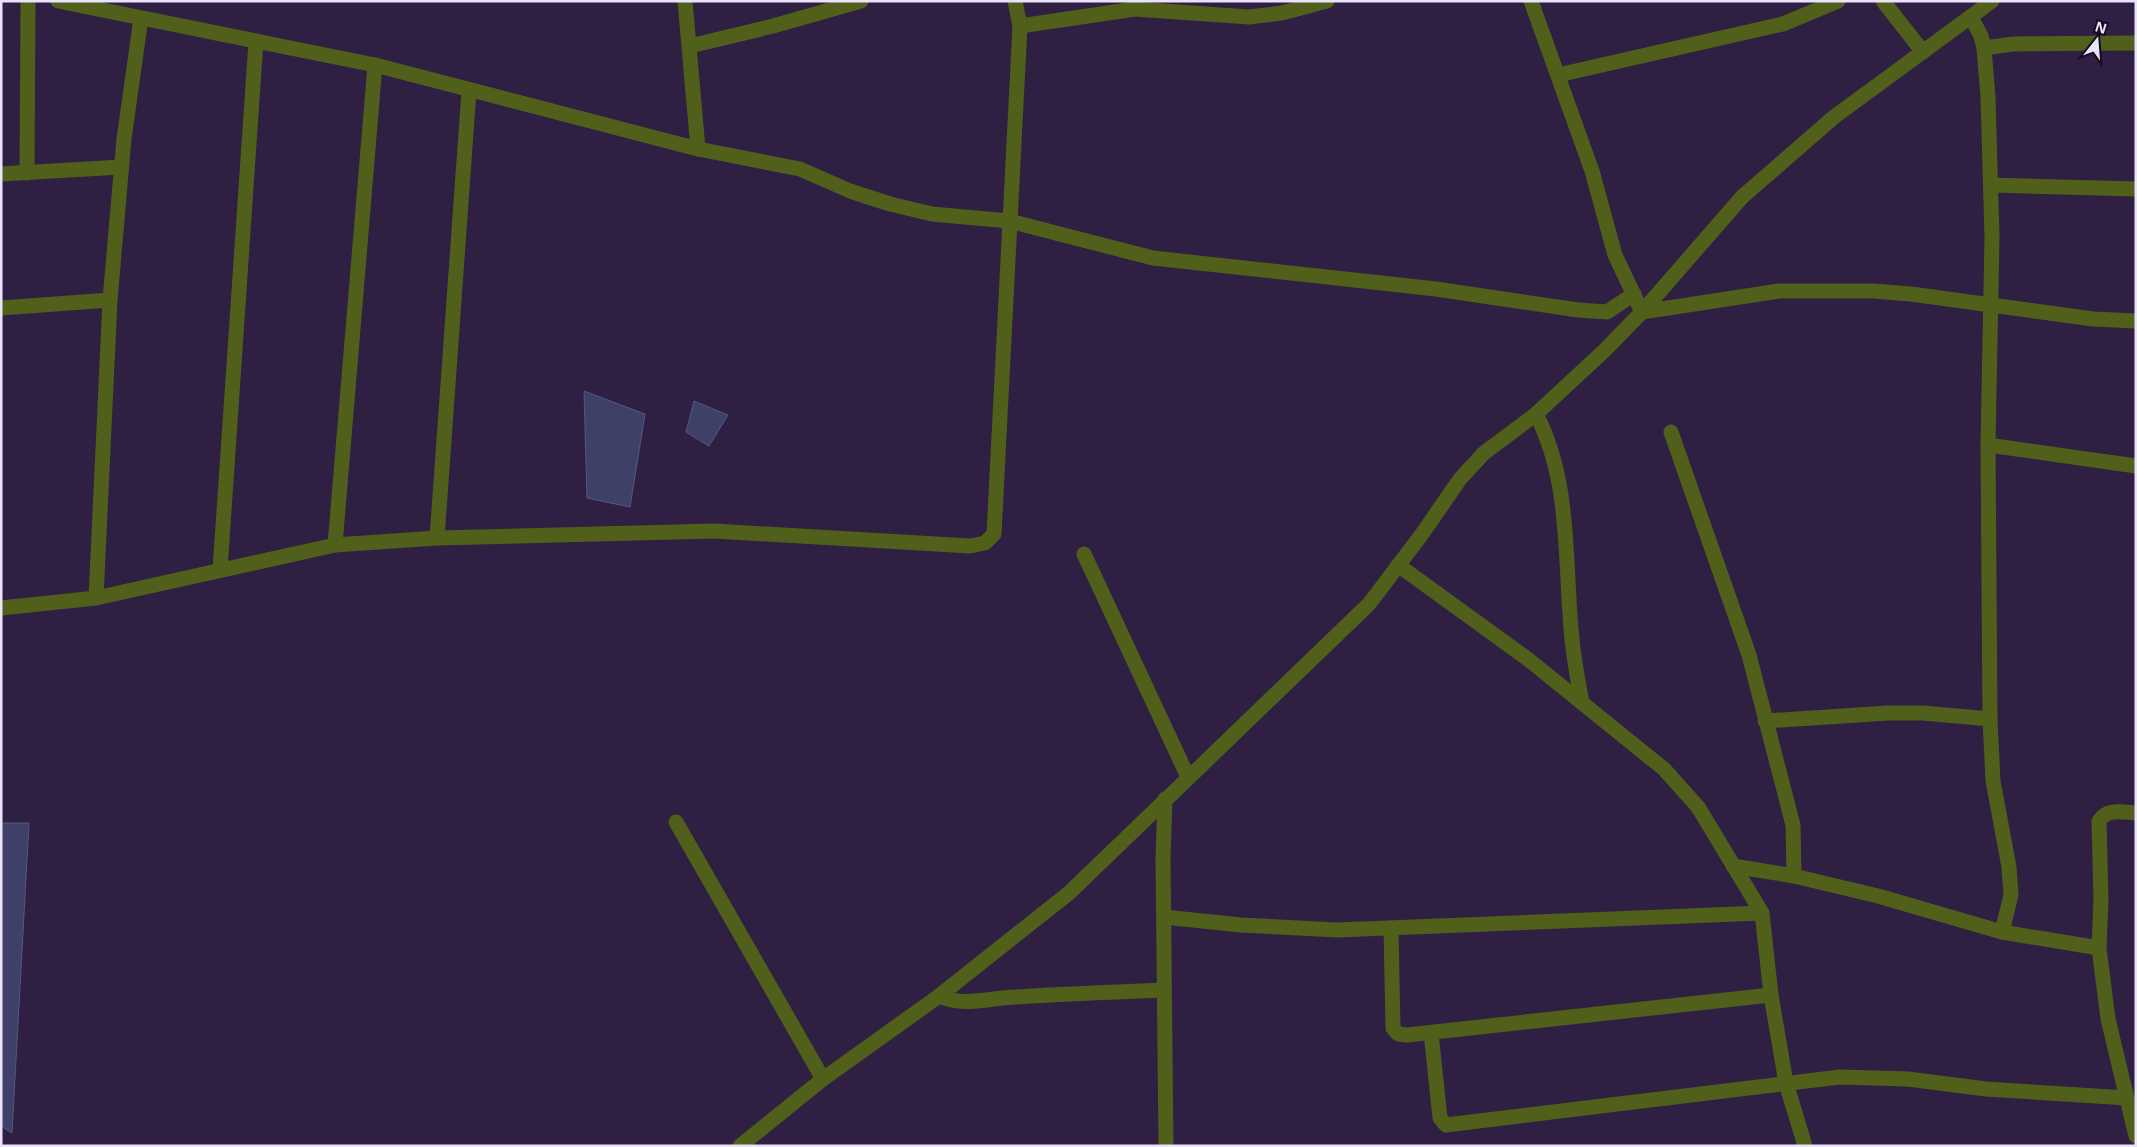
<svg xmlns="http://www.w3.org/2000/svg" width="2137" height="1147" font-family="'Noto Sans',sans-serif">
  <rect width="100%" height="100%" fill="#2e1f43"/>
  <g fill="#3e4067" stroke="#555880">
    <path d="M584,391l61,23 -15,93 -43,-9z"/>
    <path d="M694,401l34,14 -19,31 -23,-14z"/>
    <path d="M1,823h28l-17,310 -11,-7z"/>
  </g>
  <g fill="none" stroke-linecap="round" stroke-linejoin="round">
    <g stroke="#505f1a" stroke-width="15">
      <path d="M58,1l317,64 323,84 102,20 50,22 40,13 42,10 77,7 144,37 283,31 142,21 29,2 27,-18"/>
      <path d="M685,1l13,148"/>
      <path d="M1531,1l61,170 23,84 27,57 137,-21h94l38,3 182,25 43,2"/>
      <path d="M1883,1l40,51"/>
      <path d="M1971,17l10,19 3,12 4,49 4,140 -4,208 2,274 3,62 16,86 2,28 -9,37"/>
      <path d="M1020,26l115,-17 114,8 33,-4 45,-12"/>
      <path d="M690,46l83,-20 88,-25"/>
      <path d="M1984,48l29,-4 123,-1"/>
      <path d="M1558,75l225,-51 55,-23"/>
      <path d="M27,173l1,-172"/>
      <path d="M1,174l120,-7"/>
      <path d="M1991,185l145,4"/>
      <path d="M1,308l109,-8"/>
      <path d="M1536,414c36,69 28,150 36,225 2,21 6,42 10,64"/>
      <path d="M1671,432l78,223 44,170 1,51"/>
      <path d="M1988,445l148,21"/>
      <path d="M437,538l32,-447"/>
      <path d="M335,545l40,-480"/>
      <path d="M1084,554l104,223"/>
      <path d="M1398,565l131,95 135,109 34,38 64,106 9,82 15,88 19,63"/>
      <path d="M220,570l36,-529"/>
      <path d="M96,598l14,-298 14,-161 17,-121"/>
      <path d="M1,608l95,-10 239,-53 102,-7 277,-7 256,15 15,-3 9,-9 26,-508 -5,-25"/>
      <path d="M1765,721l123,-8h35l67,6"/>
      <path d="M1165,799l-2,59 3,288"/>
      <path d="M2136,813c-14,-1 -29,-5 -37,8l2,79 -2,48 9,71 28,117"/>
      <path d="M676,822l147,257"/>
      <path d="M1733,866l61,10 84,20 124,36 97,16"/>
      <path d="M1164,917l77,8 96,5 425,-17"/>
      <path d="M1391,928l2,100 5,6 9,1 364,-40"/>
      <path d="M939,996c24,11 50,2 76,1 49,-3 99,-5 149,-7"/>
      <path d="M1431,1033l9,85 6,7 394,-48 68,2 78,10 141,9"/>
      <path d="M740,1146l83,-67 116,-83 130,-103 300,-289 53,-70 38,-55 24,-26 52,-39 69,-64 37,-38 100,-115 92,-80 158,-116"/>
    </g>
  </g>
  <rect width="2137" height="1147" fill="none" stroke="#ebe3fb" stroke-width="5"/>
  <g transform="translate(2097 40) rotate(17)" stroke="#130d1d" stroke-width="4" paint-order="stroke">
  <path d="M0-4L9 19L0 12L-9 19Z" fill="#ebe3fb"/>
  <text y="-8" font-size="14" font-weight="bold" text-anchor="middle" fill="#ebe3fb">N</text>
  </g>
</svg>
